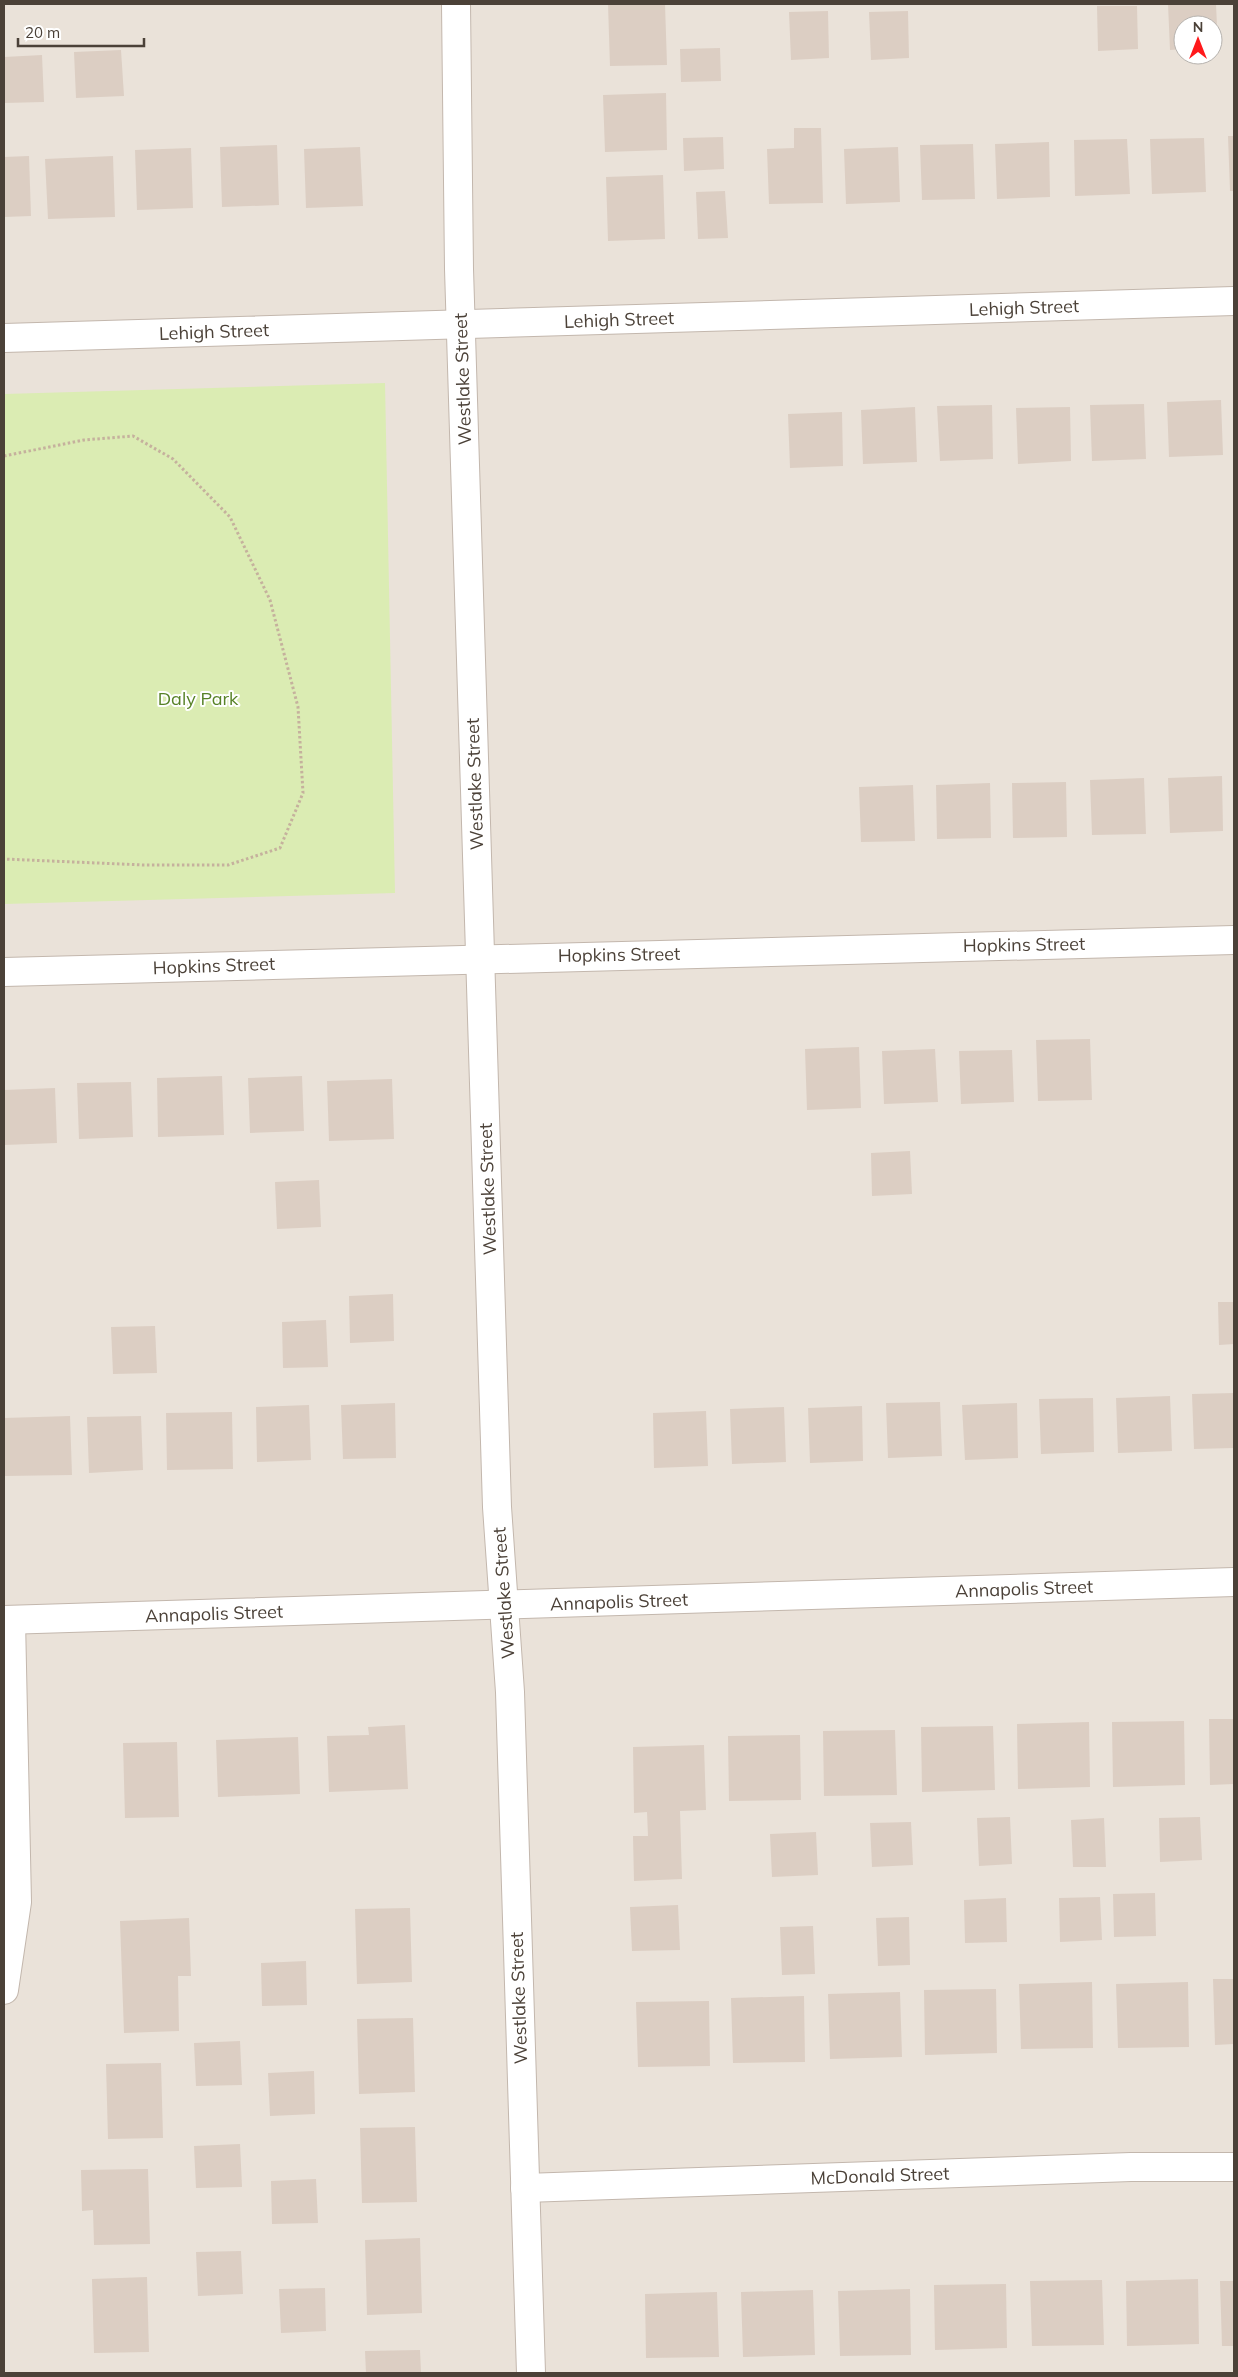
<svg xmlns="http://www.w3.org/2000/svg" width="1238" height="2377" font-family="Mulish,sans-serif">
  <rect width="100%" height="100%" fill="#f6f1eb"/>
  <path fill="#eae2d9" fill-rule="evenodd" d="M4,4h1230v2369h-1230zM1183,25h30v30h-30z"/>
  <path fill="#dbecb3" d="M385,383l10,510 -391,11v-510z"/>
  <g fill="#dccec3">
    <path d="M608,4h57l2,61 -57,1z"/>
    <path d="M1168,4h48l2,44h-5v-23h-30v24l-13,1z"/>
    <path d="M1097,6h40l1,43 -40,2z"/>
    <path d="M828,11l1,47 -38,2 -2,-48z"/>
    <path d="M908,11l1,47 -38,2 -2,-48z"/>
    <path d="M720,48l1,33 -40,1 -1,-33z"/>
    <path d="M121,50l3,46 -48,2 -2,-46z"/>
    <path d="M42,55l2,47 -40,1v-46z"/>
    <path d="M666,93l1,57 -62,2 -2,-57z"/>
    <path d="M794,128h27l2,75 -54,1 -2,-55 27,-1z"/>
    <path d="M1228,136h6v55h-4z"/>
    <path d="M723,137l1,32 -40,2 -1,-33z"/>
    <path d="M1204,138l2,54 -54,2 -2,-55z"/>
    <path d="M1127,139l3,55 -55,2 -1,-56z"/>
    <path d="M1049,142l1,55 -53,2 -2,-55z"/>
    <path d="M973,144l2,55 -53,1 -2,-55z"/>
    <path d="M277,145l2,60 -57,2 -2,-60z"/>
    <path d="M360,147l3,59 -57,2 -2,-59z"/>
    <path d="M898,147l2,55 -54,2 -2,-55z"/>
    <path d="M191,148l2,60 -56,2 -2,-60z"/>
    <path d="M29,156l2,60 -27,1v-60z"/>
    <path d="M113,156l2,61 -67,2 -3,-60z"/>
    <path d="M663,175l2,64 -57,2 -2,-64z"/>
    <path d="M725,191l3,47 -30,1 -2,-47z"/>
    <path d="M1221,400l2,55 -54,2 -2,-55z"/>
    <path d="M1144,404l2,55 -54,2 -2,-56z"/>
    <path d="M992,405l1,54 -53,2 -3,-55z"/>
    <path d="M915,407l2,55 -54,2 -2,-54z"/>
    <path d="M1070,407l1,54 -53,3 -2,-56z"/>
    <path d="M842,412l1,54 -53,2 -2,-54z"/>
    <path d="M1222,776l1,55 -53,2 -2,-55z"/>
    <path d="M1144,778l2,56 -54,1 -2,-55z"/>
    <path d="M1066,782l1,55 -54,1 -1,-55z"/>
    <path d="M990,783l1,55 -54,1 -1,-54z"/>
    <path d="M913,785l2,56 -54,1 -2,-55z"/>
    <path d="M1090,1039l2,61 -54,1 -2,-61z"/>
    <path d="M859,1047l2,61 -54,2 -2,-61z"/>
    <path d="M935,1049l3,53 -54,2 -2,-53z"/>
    <path d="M1012,1050l2,52 -53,2 -2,-53z"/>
    <path d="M222,1076l2,59 -66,2 -1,-59z"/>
    <path d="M302,1076l2,55 -54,2 -2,-55z"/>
    <path d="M392,1079l2,60 -65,2 -2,-60z"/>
    <path d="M131,1082l2,55 -54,2 -2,-56z"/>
    <path d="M55,1088l2,55 -53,2v-55z"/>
    <path d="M910,1151l2,43 -40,2 -1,-43z"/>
    <path d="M319,1180l2,47 -44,2 -2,-47z"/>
    <path d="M393,1294l1,47 -44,2 -1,-47z"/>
    <path d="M1218,1302h16v42l-15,1z"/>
    <path d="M326,1320l2,47 -45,1 -1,-46z"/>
    <path d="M155,1326l2,47 -44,1 -2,-47z"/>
    <path d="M1234,1393v55l-40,1 -2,-55z"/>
    <path d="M1170,1396l2,55 -54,2 -2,-55z"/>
    <path d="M1093,1398l1,54 -53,2 -2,-55z"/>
    <path d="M940,1402l2,54 -54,2 -2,-55z"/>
    <path d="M395,1403l1,55 -53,1 -2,-54z"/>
    <path d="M1017,1403l1,55 -53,2 -3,-55z"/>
    <path d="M309,1405l2,55 -54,2 -1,-55z"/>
    <path d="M862,1406l1,55 -53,2 -2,-55z"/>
    <path d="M784,1407l2,55 -54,2 -2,-55z"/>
    <path d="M706,1411l2,55 -54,2 -1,-55z"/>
    <path d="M232,1412l1,57 -66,1 -1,-57z"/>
    <path d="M70,1416l2,59 -67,1 -1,-58z"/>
    <path d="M141,1416l2,54 -54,3 -2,-56z"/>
    <path d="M1209,1719h25v65l-24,1z"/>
    <path d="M1184,1721l1,64 -72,2 -1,-65z"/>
    <path d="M1089,1722l1,65 -72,2 -1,-65z"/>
    <path d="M405,1725l3,64 -79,3 -2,-56 42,-1 -1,-8z"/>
    <path d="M993,1726l2,64 -73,2 -1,-65z"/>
    <path d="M895,1730l2,65 -73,1 -1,-65z"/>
    <path d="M800,1735l1,65 -72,1 -1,-65z"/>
    <path d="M298,1737l2,57 -82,3 -2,-57z"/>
    <path d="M177,1742l2,75 -54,1 -2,-75z"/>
    <path d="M704,1745l2,65 -26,1 2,68 -48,2 -1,-45h15l-1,-24 -13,1 -1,-66z"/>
    <path d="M1010,1817l2,47 -33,2 -2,-48z"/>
    <path d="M1200,1817l2,43 -42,2 -1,-44z"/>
    <path d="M1104,1818l2,49h-33l-2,-47z"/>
    <path d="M911,1822l2,43 -41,2 -2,-44z"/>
    <path d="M816,1832l2,43 -46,2 -2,-43z"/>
    <path d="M1155,1893l1,43 -42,1 -1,-43z"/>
    <path d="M1100,1897l2,43 -42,2 -1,-44z"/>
    <path d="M1006,1898l1,44 -42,1 -1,-43z"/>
    <path d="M678,1905l2,45 -48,1 -2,-44z"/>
    <path d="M410,1908l2,74 -55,2 -2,-75z"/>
    <path d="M909,1917l1,48 -32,1 -2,-48z"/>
    <path d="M189,1918l2,58h-13l1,55 -55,2 -4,-112z"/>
    <path d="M813,1926l2,48 -33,1 -2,-48z"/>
    <path d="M306,1961l1,44 -45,1 -1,-43z"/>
    <path d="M1213,1979h21v65l-19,1z"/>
    <path d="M1092,1982l1,66 -72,1 -2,-65z"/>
    <path d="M1188,1982l1,65 -71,1 -2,-64z"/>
    <path d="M996,1989l1,64 -72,2 -1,-65z"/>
    <path d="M900,1992l2,65 -72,2 -2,-65z"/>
    <path d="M804,1996l1,66 -72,1 -2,-65z"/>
    <path d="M709,2001l1,65 -72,1 -2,-65z"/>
    <path d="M413,2018l2,74 -56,2 -2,-75z"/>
    <path d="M240,2041l2,44 -46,1 -2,-43z"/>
    <path d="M161,2063l2,75 -55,1 -2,-75z"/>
    <path d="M314,2071l1,43 -45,2 -2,-43z"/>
    <path d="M415,2127l2,75 -55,1 -2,-75z"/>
    <path d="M240,2144l2,43 -46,1 -2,-42z"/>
    <path d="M148,2169l2,75 -56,1 -1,-35 -11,1 -1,-41z"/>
    <path d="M316,2179l2,44 -46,1 -1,-43z"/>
    <path d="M420,2238l2,75 -55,2 -2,-75z"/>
    <path d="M241,2251l2,43 -45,2 -2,-44z"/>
    <path d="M147,2277l2,75 -55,1 -2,-74z"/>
    <path d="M1198,2279l1,65 -72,2 -1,-65z"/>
    <path d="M1102,2280l2,65 -72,1 -2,-65z"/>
    <path d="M1220,2281h14v65h-12z"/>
    <path d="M1006,2284l1,64 -72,2 -1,-65z"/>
    <path d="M325,2288l1,43 -45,2 -2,-44z"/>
    <path d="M910,2289l1,66 -71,1 -2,-65z"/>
    <path d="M813,2290l2,65 -72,2 -2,-65z"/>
    <path d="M717,2292l2,65 -73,1 -1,-64z"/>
    <path d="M420,2350l1,23h-55l-1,-22z"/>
  </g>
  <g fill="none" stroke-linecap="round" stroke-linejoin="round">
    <g stroke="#c3b7ad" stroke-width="30">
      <g id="minor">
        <path d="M456,4l3,265 38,1238 13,185 21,681"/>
        <path d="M4,338l1230,-37"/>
        <path d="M4,972l1230,-32"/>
        <path d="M4,1620l1230,-38"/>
        <path d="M4,1990l13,-88 -6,-282"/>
        <path d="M525,2188l606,-21h103"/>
      </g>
    </g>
    <path stroke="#c5b19d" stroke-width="3" stroke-dasharray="2.5 2.5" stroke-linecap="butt" d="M4,456l80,-16 49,-4 40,23 57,58 40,83 28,107 5,86 -23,55 -52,17h-84l-140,-6"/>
    <use href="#minor" stroke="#fff" stroke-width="28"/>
  </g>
  <g text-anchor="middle" stroke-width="4" stroke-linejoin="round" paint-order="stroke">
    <g font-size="18" fill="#4b4138" stroke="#fff">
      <text transform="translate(1024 308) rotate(-2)" y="6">Lehigh Street</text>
      <text transform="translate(619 320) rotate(-2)" y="6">Lehigh Street</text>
      <text transform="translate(214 332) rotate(-2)" y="6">Lehigh Street</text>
      <text transform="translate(463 379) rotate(-92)" y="6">Westlake Street</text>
      <text transform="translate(475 784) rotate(-92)" y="6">Westlake Street</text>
      <text transform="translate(1024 945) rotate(-1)" y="6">Hopkins Street</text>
      <text transform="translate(619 955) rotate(-1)" y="6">Hopkins Street</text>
      <text transform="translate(214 966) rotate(-2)" y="6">Hopkins Street</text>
      <text transform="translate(488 1189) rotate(-92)" y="6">Westlake Street</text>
      <text transform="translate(1024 1589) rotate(-2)" y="6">Annapolis Street</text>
      <text transform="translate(504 1593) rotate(-94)" y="6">Westlake Street</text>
      <text transform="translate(619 1602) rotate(-2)" y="6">Annapolis Street</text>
      <text transform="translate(214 1614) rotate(-2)" y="6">Annapolis Street</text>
      <text transform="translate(519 1998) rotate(-92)" y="6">Westlake Street</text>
      <text transform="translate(880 2176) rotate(-2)" y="6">McDonald Street</text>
    </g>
    <g font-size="18" fill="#578227" stroke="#fff">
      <text x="198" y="705">Daly Park</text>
    </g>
  </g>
  <rect width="1238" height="2377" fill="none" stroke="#4b4138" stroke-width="10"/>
  <g transform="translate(1198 40)"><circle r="24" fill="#ffffff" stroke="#b7b3af"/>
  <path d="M0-4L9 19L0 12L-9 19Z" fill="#ff191b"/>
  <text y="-8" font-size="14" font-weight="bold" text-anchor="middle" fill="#4b4138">N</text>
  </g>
  <path d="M18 38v8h126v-8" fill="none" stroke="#4b4138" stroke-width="2.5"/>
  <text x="25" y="38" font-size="15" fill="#4b4138" stroke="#ffffff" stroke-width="4" paint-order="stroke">20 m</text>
</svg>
